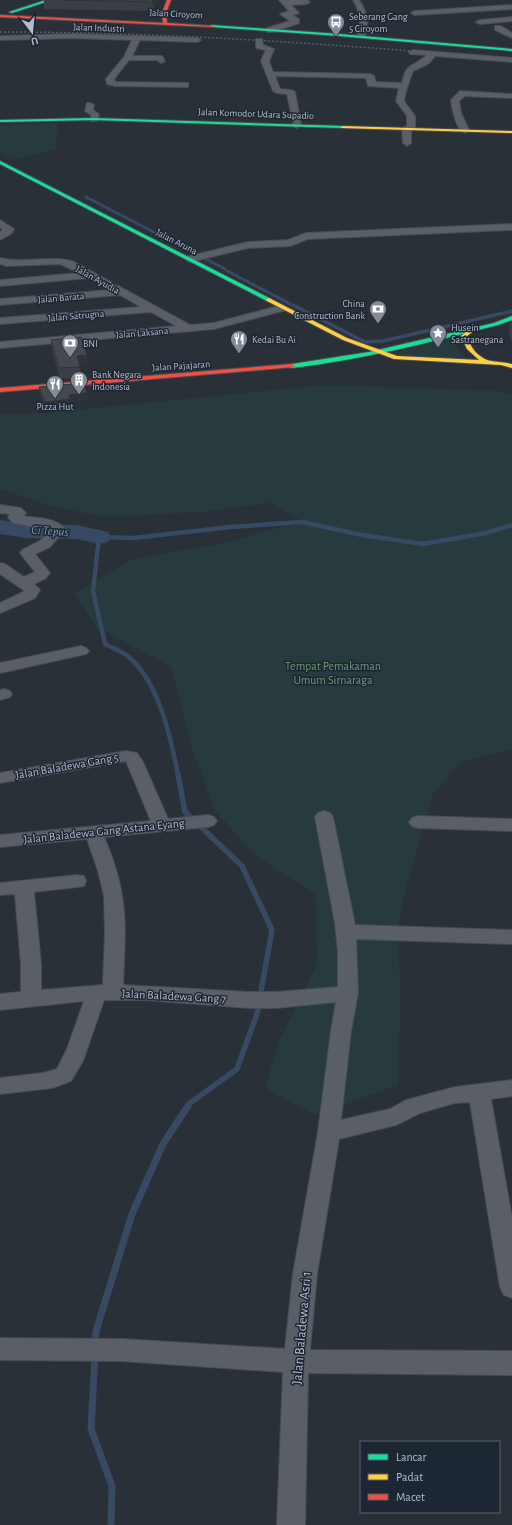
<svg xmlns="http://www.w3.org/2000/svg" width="512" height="1525" font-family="'Alegreya Sans',sans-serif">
  <rect width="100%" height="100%" fill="#2a3038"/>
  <g fill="#273a3e">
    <path d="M58,123l-2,27 -42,10 -14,-7v-28z"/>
    <path d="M454,336c1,11 5,18 14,24l-64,-3 -10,-4z"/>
    <path d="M323,385l176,6 13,4v355l-50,11 -29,33 -26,90 -8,35 1,95 -2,71 -83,30 -50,-27 14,-47 38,-77 -2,-70 -62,-40 -39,-45 -22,-61 -21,-82 -74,-38 -22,-35 57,-34 92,-16 78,-22 -32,-18 -68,9 -98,5 -53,-11 -51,-17v-75l43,-1z"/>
  </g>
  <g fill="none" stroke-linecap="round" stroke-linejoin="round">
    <g stroke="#384963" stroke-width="3">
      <path d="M86,197l85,44"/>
      <path d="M174,242l24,13"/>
      <path d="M202,257l23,12"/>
      <path d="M227,271l56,29"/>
    </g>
    <g stroke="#384963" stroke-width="3.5">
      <path d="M281,299l9,5"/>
      <path d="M293,305l72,37 18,-1 129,-30"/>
    </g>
    <path stroke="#384963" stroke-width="4.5" d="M178,775c-7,-37 -19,-92 -49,-118 -6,-5 -16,-9 -24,-13l-12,-53 6,-54 35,1 96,-11 72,-5 60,13 61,9 63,-11 26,-8"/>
    <path stroke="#384963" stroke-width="5.5" d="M178,774l7,38 57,54 30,64 -15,84 -20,55 -47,34 -3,4"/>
    <g stroke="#384963" stroke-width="7">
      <path d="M95,1345l1,-14 36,-117 31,-70 25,-38"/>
      <path d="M95,1355l-4,74 21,57 -1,39"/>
    </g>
    <path fill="#384963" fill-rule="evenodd" d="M0,520l27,4 50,1 31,7 3,5 -3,5 -9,2 -22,-5 -50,-1 -27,-4z"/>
    <g stroke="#484c53" stroke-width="2">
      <g id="street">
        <path d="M279,0h28l3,2 -3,2 -16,1 8,8 -7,2 7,4v4l-26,9h-6v-4l23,-7 -10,-7 9,-3z"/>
        <path d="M353,0h6c8,11 11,25 5,38h-3l-4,-2c5,-13 3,-25 -4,-36z"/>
        <path d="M512,5v4l-97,6 -4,-2 4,-2z"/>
        <path d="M512,17v4l-32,3 -4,-2 4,-2z"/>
        <path d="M495,26h6l11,7v5l-17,-8z"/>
        <path d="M73,34l124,4 4,2 -4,2 -57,-2 -8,16h30l3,5 -4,2 -4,-3h-28l-15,19 2,3 72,1v4h-3l-70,-1 -8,-2 -1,-5 18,-22 8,-17 -59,-2 -73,2v-4z"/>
        <path d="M256,39h6l1,6 11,4 -5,12 4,11 97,2 4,2 2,6 26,1c5,-22 9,-14 25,-28l-17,-1 -1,-2 4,-2 99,8v4l-77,-6 -7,8 -15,7c-3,7 -8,22 -9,30l11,15v13l-4,2v12l-4,3 -4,-3 -1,-15 5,-2v-10l-11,-15 3,-13 -31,-2 -2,-8 -91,-2 5,13 11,1 4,2 6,33 -4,3 -3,-1 -7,-33 -10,-1 -4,-2 -12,-30 5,-11 -10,-2z"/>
        <path d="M460,91l52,3v4l-47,-2 -6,5 2,12 8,17 -4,3c-9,-3 -13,-24 -14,-33z"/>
        <path d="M87,103h3l4,2 -1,5 6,4 -2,7h-6v-6l-6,-4z"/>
        <path d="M0,220l14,9 -2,4 -12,7v-8l3,-2 -3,-3z"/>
        <path d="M512,224v6l-204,9 -18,7 -42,2 -58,14 -5,-3 1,-2 62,-15 40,-2 18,-7z"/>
        <path d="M0,258c24,6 48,-3 72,3l118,64 24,-2 68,-18 5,3 -1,2 -72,19 -214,19v-6l176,-16 -25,-14 -151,12v-6l141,-11 -21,-12 -120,10v-6l110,-9 -21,-12 -89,8v-6l79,-7 -19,-9 -53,2 -7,-2z"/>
        <path d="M0,505l21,3 5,5 -3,3c13,2 34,2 42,13l-15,18 -15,7 15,19 -4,5 -12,6 6,6 -5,8 -35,15v-10l25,-12 -25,-17v-11l5,1 19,13 11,-5 -15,-19 2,-3 18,-9 10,-11 -37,-7 -5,-6 2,-3 -10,-1z"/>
        <path d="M81,646l5,2 3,3 -3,3 -86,19v-10z"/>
        <path d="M4,689l6,2 2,3 -2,3 -10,3v-10z"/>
        <path d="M126,751l11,2 6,9 25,57 40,-4 6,2 3,4 -3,4 -6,2 -104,10c8,19 15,38 18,59 5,29 2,59 1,89l126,7h27l62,-5v-35l-3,-29 -20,-106 3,-4 6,-2 6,2 3,4 22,108 157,5v14l-156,-5 2,54 -7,38 -10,89 49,-11 16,-9 49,-13 57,-7v16l-21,3 21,119v80l-8,-3 -4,-8 -30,-185 -15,1 -35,10 -24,12 -57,14 -22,135 -7,76 202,1v24l-204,-2 -3,152h-28l6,-153 -161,-11 -122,-1v-22l122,1 163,10 8,-75 25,-142 13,-101 5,-29 -60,6h-27l-104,-8h-41l-21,61 -12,20 -19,7 -52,6v-16l43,-5 14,-4 10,-20 17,-48 -84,9v-16l21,-2v-28l-6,-70 -15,1v-12l77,-8 7,1 2,5 -2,5 -7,1 -43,5 7,72v26l62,-5 2,-53 -1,-36 -6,-25 -11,-32 -87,8v-12l151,-14 -25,-60 -126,22v-10z"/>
        <path d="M418,816l94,3v12l-94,-3 -6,-2 -3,-4 3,-4z"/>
      </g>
    </g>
    <g stroke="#484c53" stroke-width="2">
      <g id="fast">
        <path d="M46,0h6l-40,13 -3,-1z"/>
        <path d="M211,25l128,9 173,15v2l-173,-15 -127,-9z"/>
        <path d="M94,118l249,8 2,1 -2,1 -249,-8 -94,2v-2z"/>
        <path d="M0,161l271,138 1,1 -5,1 -267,-137z"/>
        <path d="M512,316v4l-14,5c-68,17 -136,35 -206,43l-3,-2 3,-2 77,-12 125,-29z"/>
      </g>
    </g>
    <g stroke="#484c53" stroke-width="2">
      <g id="slow">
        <path d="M343,126l169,5v2l-171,-5z"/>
        <path d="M269,298l78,40 50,18 82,4 -12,-11 -6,-13 10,-8h4v2l-8,6c3,11 10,20 20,24 5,2 18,2 25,4v4l-11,-3 -107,-6 -51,-19 -76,-39 -1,-1z"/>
      </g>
    </g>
    <g stroke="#484c53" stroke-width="2">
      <g id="jam">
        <path d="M167,0h4l-5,13 1,10 47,3 -2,1 -212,-10v-2l163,8 -1,-10z"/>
        <path d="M292,364l3,2 -1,1 -294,25v-4z"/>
      </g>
    </g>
    <use href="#street" fill="#5a5e66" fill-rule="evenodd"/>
    <use href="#fast" fill="#16e098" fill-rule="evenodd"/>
    <use href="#slow" fill="#ffcf43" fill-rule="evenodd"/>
    <use href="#jam" fill="#f24e42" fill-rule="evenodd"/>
    <path stroke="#595d64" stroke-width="1.5" stroke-dasharray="2 2" stroke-linecap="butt" d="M0,32c171,0 341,13 512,27"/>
  </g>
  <g fill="#3a3f45">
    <path d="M44,0h113l-4,11 -109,-2z"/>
    <path d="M512,322v20l-3,-9 1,-10z"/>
    <path d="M51,340l37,25 -8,1 1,11 -21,2 -8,-29z"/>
    <path d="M39,387l48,6 1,7 -18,1v4l-25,4 -5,-16z"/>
  </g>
  <g fill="#303338">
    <path d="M153,0h4l-4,11z"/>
    <path d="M87,355l1,10 -10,1 -1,-10z"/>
    <path d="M87,393l1,7 -18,1v4l-25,4v-7l24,-7z"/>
  </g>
  <g fill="#444950" stroke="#303338">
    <path d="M61,0h92v2z"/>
    <path d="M512,322v6l-2,-5z"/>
    <path d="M81,337l6,18 -10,1 3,11 -21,1 -8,-28z"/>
    <path d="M84,383l3,10 -18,2 1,4 -25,3 -6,-15z"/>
  </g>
  <defs>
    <g id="bus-pin" transform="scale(0.9)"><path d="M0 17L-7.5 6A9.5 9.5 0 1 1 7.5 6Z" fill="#848b96" stroke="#1d2633"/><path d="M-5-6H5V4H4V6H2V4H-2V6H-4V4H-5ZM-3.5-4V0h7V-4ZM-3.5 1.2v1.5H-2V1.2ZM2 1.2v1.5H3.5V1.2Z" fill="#fff"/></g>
    <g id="bank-pin" transform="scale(0.9)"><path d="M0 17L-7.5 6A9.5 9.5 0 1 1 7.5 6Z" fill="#848b96" stroke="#1d2633"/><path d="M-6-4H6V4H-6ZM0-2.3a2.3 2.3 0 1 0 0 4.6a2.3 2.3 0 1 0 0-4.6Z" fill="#fff"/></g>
    <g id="sight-pin" transform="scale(0.9)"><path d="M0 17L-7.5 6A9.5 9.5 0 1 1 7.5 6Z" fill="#848b96" stroke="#1d2633"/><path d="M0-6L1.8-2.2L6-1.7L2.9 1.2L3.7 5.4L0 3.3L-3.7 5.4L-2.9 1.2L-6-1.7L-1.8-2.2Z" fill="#fff"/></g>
    <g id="restaurant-pin" transform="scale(0.9)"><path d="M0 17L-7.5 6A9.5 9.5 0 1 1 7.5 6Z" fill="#848b96" stroke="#1d2633"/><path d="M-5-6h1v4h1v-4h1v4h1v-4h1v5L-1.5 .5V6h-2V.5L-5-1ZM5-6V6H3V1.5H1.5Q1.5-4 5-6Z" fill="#fff"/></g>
    <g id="building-pin" transform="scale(0.9)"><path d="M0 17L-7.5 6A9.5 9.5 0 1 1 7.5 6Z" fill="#848b96" stroke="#1d2633"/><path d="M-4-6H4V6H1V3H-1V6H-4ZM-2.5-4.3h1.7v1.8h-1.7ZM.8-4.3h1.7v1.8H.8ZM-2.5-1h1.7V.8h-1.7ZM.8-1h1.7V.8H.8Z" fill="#fff"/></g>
  </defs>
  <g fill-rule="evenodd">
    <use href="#bus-pin" x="336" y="22"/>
    <use href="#bank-pin" x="378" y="309"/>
    <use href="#sight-pin" x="438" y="333"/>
    <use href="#restaurant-pin" x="239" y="339"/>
    <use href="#bank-pin" x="70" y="343"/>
    <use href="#building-pin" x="79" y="380"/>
    <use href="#restaurant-pin" x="55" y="384"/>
  </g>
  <g text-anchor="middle" stroke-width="3" stroke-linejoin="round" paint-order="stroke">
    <g font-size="10" fill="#b4bcc9" stroke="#1d2633">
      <text transform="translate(176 13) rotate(3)" y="4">Jalan Ciroyom</text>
      <text transform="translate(99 27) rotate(2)" y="4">Jalan Industri</text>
      <text transform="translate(256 113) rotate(2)" y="4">Jalan Komodor Udara Supadio</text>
      <text transform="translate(177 241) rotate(27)" y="4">Jalan Aruna</text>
      <text transform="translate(98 279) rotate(29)" y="4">Jalan Ayudia</text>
      <text transform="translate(61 297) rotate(-5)" y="4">Jalan Barata</text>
      <text transform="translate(76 315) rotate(-5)" y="4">Jalan Satrugna</text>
      <text transform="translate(142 332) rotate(-5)" y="4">Jalan Laksana</text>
      <text transform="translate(181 365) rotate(-4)" y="4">Jalan Pajajaran</text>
    </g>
    <g font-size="10" fill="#b4bcc9" stroke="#1d2633" text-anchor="start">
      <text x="349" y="20">Seberang Gang<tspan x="349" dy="12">5 Ciroyom</tspan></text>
      <text x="365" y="307" text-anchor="end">China<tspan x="365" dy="12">Construction Bank</tspan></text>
      <text x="451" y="331">Husein<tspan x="451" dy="12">Sastranegana</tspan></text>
      <text x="252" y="343">Kedai Bu Ai</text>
      <text x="83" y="347">BNI</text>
      <text x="92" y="378">Bank Negara<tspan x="92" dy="12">Indonesia</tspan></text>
      <text x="55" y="410" text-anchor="middle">Pizza Hut</text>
    </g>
    <g font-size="12" fill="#6b9a76" stroke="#1d2633">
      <text x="333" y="670">Tempat Pemakaman<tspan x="333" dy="14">Umum Sirnaraga</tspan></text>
    </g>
    <g font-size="12" fill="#b4bcc9" stroke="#1d2633">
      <text transform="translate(67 766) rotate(-10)" y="4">Jalan Baladewa Gang 5</text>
      <text transform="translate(104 831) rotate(-6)" y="4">Jalan Baladewa Gang Astana Eyang</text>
      <text transform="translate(174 996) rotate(3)" y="4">Jalan Baladewa Gang 7</text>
    </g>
    <g font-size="13" font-style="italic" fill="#7c92b1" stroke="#1d2633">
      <text transform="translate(50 530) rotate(4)" y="5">Ci Tepus</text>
    </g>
    <g font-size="14" fill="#b4bcc9" stroke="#1d2633">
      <text transform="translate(301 1328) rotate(-85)" y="5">Jalan Baladewa Asri 1</text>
    </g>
  </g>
  <rect x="360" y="1441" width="140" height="72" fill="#1d2633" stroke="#59626f"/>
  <rect x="368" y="1454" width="20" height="6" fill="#16e098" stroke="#59626f"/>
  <text x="396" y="1461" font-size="12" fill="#b4bcc9">Lancar</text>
  <rect x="368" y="1474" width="20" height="6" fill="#ffcf43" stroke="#59626f"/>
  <text x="396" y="1481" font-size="12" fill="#b4bcc9">Padat</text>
  <rect x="368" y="1494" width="20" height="6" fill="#f24e42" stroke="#59626f"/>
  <text x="396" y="1501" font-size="12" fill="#b4bcc9">Macet</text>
  <g transform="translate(32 32) rotate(164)" stroke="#1d2633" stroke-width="3" paint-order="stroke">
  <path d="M0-3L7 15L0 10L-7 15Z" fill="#b4bcc9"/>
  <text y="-6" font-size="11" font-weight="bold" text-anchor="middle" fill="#b4bcc9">U</text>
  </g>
</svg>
